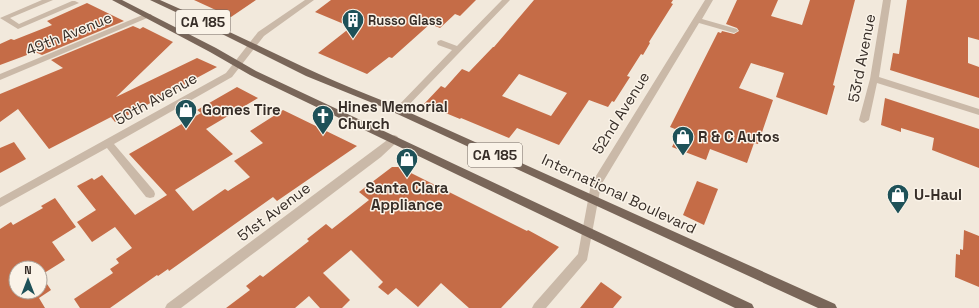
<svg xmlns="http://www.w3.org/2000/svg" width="979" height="308" font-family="'Space Grotesk',sans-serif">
  <rect width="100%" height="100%" fill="#f2e9dc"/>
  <g fill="#c56c47" fill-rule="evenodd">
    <path d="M194,0h62l-25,17z"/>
    <path d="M331,0h145l-16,16 -5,-2 -15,14 -10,-4 -38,34 -3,-1 -22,17 -49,-21 33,-26 -36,-15z"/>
    <path d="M534,0h139l-2,3 2,1 -24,38 1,1 -7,12 -2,-1 -14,22 3,1 -16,25 -2,-1 -4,6 -19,-7 -30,45 -42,-17 -8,10 -48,-20 -1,1 -36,-15 17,-18 4,2 17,-19 7,3 24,-25h1zM519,74l48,19 -16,23 -49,-20z"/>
    <path d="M737,0h41l-7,16 31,9 8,-25h45l-22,85 2,1 -8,29 -51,-18 8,-24 -33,-10 -12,25 34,12 -15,44 -4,-1 -7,20 -37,-14 -4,11 -34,-13 8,-16 -10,-4 48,-95 3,1 1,-2 12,3 5,-3 -2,-3 -11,-4z"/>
    <path d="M907,0h72v40l-11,-3v26l11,4v31l-89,-28 3,-17 6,1z"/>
    <path d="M87,3l37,18 -82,34 -7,-3 -35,13v-21l11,-5 3,1 38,-15 -5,-4z"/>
    <path d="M133,26l7,3 3,-2 30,15 -57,55 81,-39 20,9 -87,47 -15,8 -4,-5 -62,32 -31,-40 -18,13v-28l63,-26 -12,-8z"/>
    <path d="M237,87l21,11 -52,31 27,25 -58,36 18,21 32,-22 3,2 22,-14 -16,-16 29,-18 -13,-12 33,-21 74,36 -80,55 -4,-4 -104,74 -1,-2 -10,7 -1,-1 -47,33h-30l-6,-9 39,-26 -3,-4 9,-6 -3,-4 16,-11 -17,-21 -23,15 -15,-20 19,-12 -19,-24 15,-8 2,2 8,-5 33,40 32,-20 -38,-41 72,-41 -4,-3z"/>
    <path d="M885,98l94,31v39l-47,-18 2,-12 -33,-10v4l-20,-7z"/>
    <path d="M14,142l12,17 -26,14v-25z"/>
    <path d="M392,167h7l128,64 1,-1 31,17 -58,61h-32l-28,-25 -23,24 -22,-19 -8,7 -10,-8 5,-5 -32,-32 -28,23 27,27 -8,8h-22l-11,-12 -14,12h-69l24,-18 -4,-4 14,-11 3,2 46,-36 -2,-2 19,-15 6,5 37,-29 -10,-8z"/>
    <path d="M697,181l21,8 -14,36 -21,-10z"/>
    <path d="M55,198l21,29 -24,15 13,18 -24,15 10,15 -12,8 6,10h-45v-79l11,-7 2,3 30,-17 -2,-2zM16,268h24v24h-24z"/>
    <path d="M964,230l15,6v51l-24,-10 1,-23 4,1v-6l3,1z"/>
    <path d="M601,282l21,15 -9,11h-33z"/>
  </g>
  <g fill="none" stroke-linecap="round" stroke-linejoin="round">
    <g fill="#cab9a8" fill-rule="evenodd">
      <path d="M42,0h11l-43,18 9,6 53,-23h3l4,2 -61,26 -18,-11z"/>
      <path d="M305,0h9l-50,36 -32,41 -118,67 40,47 1,3 -1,3 -4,1 -4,-1 -39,-49 -107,59v-9l226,-125 32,-41z"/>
      <path d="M502,0h8l-109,113h-6l-2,-2 2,-2 57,-59 -14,-5 -1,-2 1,-2 3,-1 16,6z"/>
      <path d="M705,0h8l-11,19 35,10 1,2 -4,2 -35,-10 -98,162 -14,75 -41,48h-14l2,-4 44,-50 13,-70z"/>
      <path d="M883,0h8l-12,77 100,32v6l-102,-32 -8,37 -5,3 -3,-1 -2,-2 11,-41z"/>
      <path d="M145,14h6l1,2 -152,64v-6z"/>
      <path d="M394,135l3,1 2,3 -2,3 -16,15 -200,151h-16l2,-4z"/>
    </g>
    <g fill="#796659" fill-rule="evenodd">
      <path d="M112,0h10l94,48 40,23 496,233 2,4h-19l-485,-233 -40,-23z"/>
      <path d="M150,0h10c76,33 149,73 226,102l449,202 2,4h-19l-438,-202 -74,-30 -90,-45z"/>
    </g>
  </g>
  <defs>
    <g id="building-pin" transform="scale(1.15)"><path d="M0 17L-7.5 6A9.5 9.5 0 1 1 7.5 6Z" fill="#1e5158" stroke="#faf3e8"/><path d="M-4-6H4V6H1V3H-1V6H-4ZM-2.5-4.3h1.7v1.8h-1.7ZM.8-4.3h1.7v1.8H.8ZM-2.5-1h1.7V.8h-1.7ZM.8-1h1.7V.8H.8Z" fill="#fff"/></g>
    <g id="shop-pin" transform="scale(1.15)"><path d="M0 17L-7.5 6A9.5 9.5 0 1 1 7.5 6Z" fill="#1e5158" stroke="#faf3e8"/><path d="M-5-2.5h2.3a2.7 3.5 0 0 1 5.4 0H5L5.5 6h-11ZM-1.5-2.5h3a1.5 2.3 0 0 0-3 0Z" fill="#fff"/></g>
    <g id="church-pin" transform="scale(1.15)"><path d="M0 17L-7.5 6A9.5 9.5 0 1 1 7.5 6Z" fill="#1e5158" stroke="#faf3e8"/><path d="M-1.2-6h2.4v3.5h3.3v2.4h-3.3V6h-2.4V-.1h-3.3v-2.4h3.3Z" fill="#fff"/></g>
  </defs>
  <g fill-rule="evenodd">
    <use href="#building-pin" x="353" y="20"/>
    <use href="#shop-pin" x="186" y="110"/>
    <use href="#church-pin" x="323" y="116"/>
    <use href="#shop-pin" x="683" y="137"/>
    <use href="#shop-pin" x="407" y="159"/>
    <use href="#shop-pin" x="898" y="195"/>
  </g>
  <g text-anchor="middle" stroke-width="3" stroke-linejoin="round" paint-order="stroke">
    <g font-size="13" font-weight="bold" fill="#372e28" stroke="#faf3e8" text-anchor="start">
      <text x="368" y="25">Russo Glass</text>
    </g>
    <g fill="#faf3e8" stroke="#726962" stroke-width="1">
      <rect x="176" y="10" width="54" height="24" rx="3"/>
      <rect x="468" y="143" width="54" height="24" rx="3"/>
    </g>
    <g font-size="14" font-weight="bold" fill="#372e28">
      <text x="203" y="27">CA 185</text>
      <text x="495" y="160">CA 185</text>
    </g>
    <g font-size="15" fill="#372e28" stroke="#faf3e8">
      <text transform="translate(69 34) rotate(-22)" y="5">49th Avenue</text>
      <text transform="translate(862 58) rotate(-79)" y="5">53rd Avenue</text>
      <text transform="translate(156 99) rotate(-29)" y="5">50th Avenue</text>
      <text transform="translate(621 113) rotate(-58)" y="5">52nd Avenue</text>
      <text transform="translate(619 194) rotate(25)" y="5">International Boulevard</text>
      <text transform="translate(274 212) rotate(-37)" y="5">51st Avenue</text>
    </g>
    <g font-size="15" font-weight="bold" fill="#372e28" stroke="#faf3e8" text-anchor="start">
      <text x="338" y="112">Hines Memorial<tspan x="338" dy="17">Church</tspan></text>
      <text x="202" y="115">Gomes Tire</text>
      <text x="698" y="142">R &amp; C Autos</text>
      <text x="407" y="193" text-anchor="middle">Santa Clara<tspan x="407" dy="17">Appliance</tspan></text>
      <text x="914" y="200">U-Haul</text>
    </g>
  </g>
  <g transform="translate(28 280)"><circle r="19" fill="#faf3e8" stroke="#aca49b"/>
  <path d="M0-3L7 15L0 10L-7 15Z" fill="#1e5158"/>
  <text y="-6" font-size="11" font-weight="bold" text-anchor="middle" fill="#372e28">N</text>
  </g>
</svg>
